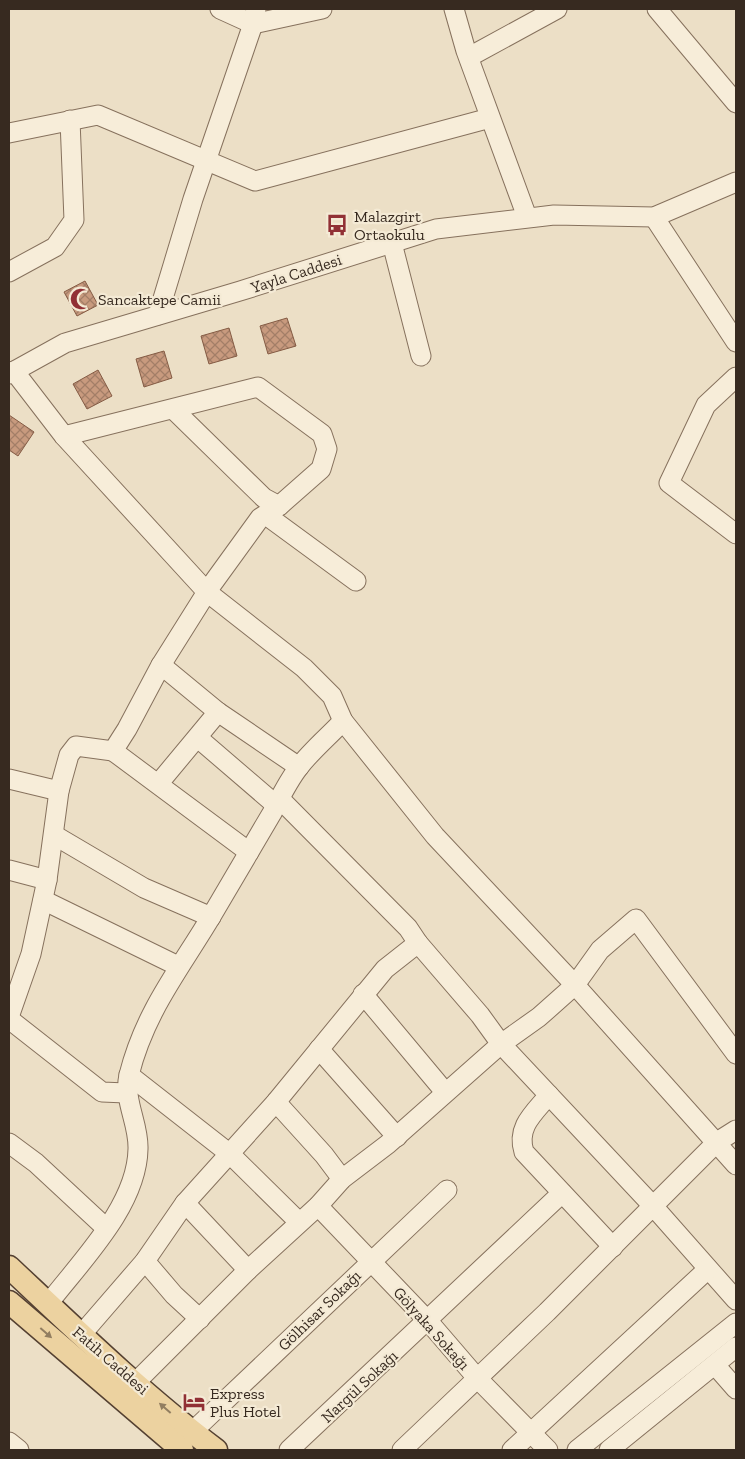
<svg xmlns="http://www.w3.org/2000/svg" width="745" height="1459" font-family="'Zilla Slab',serif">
  <defs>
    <pattern id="building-cross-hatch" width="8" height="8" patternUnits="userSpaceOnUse" patternTransform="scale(1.25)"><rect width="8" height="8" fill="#c89a7e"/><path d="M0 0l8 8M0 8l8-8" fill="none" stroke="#a37e67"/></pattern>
  </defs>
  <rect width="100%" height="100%" fill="#ecdfc6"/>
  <g fill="url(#building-cross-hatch)" stroke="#845b44">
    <path d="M85,281l13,24 -21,11 -13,-24z"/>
    <path d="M287,318l9,28 -28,8 -8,-28z"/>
    <path d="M229,328l8,28 -28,8 -8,-28z"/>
    <path d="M164,351l8,27 -28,9 -8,-28z"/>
    <path d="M98,370l14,26 -25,13 -14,-25z"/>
    <path d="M9,415l25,17 -16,24 -9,-6z"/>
  </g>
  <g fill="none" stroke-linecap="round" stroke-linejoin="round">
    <g stroke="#86715d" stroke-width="21">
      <g id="minor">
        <path d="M220,9l33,15 69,-15"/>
        <path d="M454,9l12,42 61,166"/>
        <path d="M657,9l79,94"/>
        <path d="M469,57l88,-48"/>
        <path d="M9,133l89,-18 157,66 235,-63"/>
        <path d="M654,217l82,125"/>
        <path d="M392,243l29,113"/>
        <path d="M9,272l46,-25 19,-27 -4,-100"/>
        <path d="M158,315l35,-116 60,-175 3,-15"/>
        <path d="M14,371l50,65 143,156 97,76 28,28 11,25 92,115 140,149 161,180"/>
        <path d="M9,374l56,-31 175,-52 196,-62 118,-14 100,2 82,-35"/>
        <path d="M736,377l-30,28 -37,78 67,51"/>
        <path d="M173,409l91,89 15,8"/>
        <path d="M266,515l90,66"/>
        <path d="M161,665l57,47 81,55"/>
        <path d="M198,738l78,67"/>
        <path d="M113,751l136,101"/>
        <path d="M9,779l50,12"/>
        <path d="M159,783l59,-71"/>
        <path d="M280,799l128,129 10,15"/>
        <path d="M54,835l90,53 67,29"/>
        <path d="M9,870l38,10"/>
        <path d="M43,900l135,66"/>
        <path d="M363,994l82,98"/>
        <path d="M9,1017l22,-63 16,-74 12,-89 10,-36 7,-9 37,5 14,-22 34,-64 49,-78 50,-69 19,-12 42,-37 6,-20 -5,-15 -64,-47 -194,49"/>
        <path d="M9,1019l93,73 24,1"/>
        <path d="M319,1049l78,88"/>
        <path d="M129,1075l101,79 69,68"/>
        <path d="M549,1095c-15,18 -33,32 -25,57l89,95"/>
        <path d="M276,1102l48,53 18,24"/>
        <path d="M9,1143l27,20 70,65"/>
        <path d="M185,1203l63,67"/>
        <path d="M318,1206l110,115 49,57 71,72"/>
        <path d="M145,1261l29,34 26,24"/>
        <path d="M48,1304c33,-43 89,-98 90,-155 1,-26 -15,-48 -9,-74 16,-64 51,-106 83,-160 20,-34 40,-68 60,-102 8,-15 16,-32 27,-46 12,-16 30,-31 44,-46"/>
        <path d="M81,1335l64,-74 40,-58 91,-101 109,-133 33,-26 62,72 21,29 152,162 64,-64 19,-12"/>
        <path d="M715,1365l21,24"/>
        <path d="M136,1382l112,-112 70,-64 24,-27 46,-35 113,-100 38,-27 36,-32 25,-35 36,-31 100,135"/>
        <path d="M192,1432l255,-242"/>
        <path d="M9,1442l10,8"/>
        <path d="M289,1450l273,-257"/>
        <path d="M402,1450l145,-138 106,-106 83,94"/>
        <path d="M512,1450l196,-181"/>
        <path d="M577,1450l159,-127"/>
        <path d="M609,1450l127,-103"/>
      </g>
    </g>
    <g stroke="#544031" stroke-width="25">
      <g id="major">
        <path d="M9,1267c67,63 134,128 207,183"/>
        <path d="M9,1302l173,148"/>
      </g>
    </g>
    <use href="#minor" stroke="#f7edd9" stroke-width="19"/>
    <use href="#major" stroke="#ecd2a0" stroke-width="22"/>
  </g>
  <defs><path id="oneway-solid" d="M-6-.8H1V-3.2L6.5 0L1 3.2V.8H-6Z" transform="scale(1.25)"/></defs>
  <g fill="#927e60">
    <use href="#oneway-solid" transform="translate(46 1333) rotate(41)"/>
    <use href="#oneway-solid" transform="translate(165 1408) rotate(-139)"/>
  </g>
  <defs>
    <g id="bus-bare" transform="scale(1.725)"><path d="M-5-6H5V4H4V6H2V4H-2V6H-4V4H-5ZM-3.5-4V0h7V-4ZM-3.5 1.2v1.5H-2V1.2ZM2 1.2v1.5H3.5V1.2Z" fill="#913035" stroke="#f4ead5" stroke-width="2.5" paint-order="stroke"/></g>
    <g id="mosque-bare" transform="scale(1.725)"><path d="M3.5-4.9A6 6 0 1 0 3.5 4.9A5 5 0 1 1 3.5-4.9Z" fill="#913035" stroke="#f4ead5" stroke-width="2.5" paint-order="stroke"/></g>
    <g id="hotel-bare" transform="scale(1.725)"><path d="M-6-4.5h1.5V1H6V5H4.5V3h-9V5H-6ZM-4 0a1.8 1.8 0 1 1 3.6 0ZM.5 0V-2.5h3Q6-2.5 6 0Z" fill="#913035" stroke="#f4ead5" stroke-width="2.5" paint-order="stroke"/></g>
  </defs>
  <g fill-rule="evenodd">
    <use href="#bus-bare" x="337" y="225"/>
    <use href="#mosque-bare" x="81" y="299"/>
    <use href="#hotel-bare" x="194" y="1402"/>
  </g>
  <g text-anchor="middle" stroke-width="4.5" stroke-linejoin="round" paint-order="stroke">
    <g font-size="16" fill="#372a20" stroke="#f4ead5" text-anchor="start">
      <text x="354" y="222">Malazgirt<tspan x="354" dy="18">Ortaokulu</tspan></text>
      <text x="98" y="305">Sancaktepe Camii</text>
      <text x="210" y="1399">Express<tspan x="210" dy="18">Plus Hotel</tspan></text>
    </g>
    <g font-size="16" fill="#372a20" stroke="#f4ead5">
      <text transform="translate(296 273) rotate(-18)" y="6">Yayla Caddesi</text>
      <text transform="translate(319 1310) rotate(-44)" y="6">Gölhisar Sokağı</text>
      <text transform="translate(432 1328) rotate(48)" y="6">Gölyaka Sokağı</text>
      <text transform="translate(111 1360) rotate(41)" y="6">Fatih Caddesi</text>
      <text transform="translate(359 1386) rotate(-43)" y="6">Nargül Sokağı</text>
    </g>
  </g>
  <rect width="745" height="1459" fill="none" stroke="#372a20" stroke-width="20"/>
</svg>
